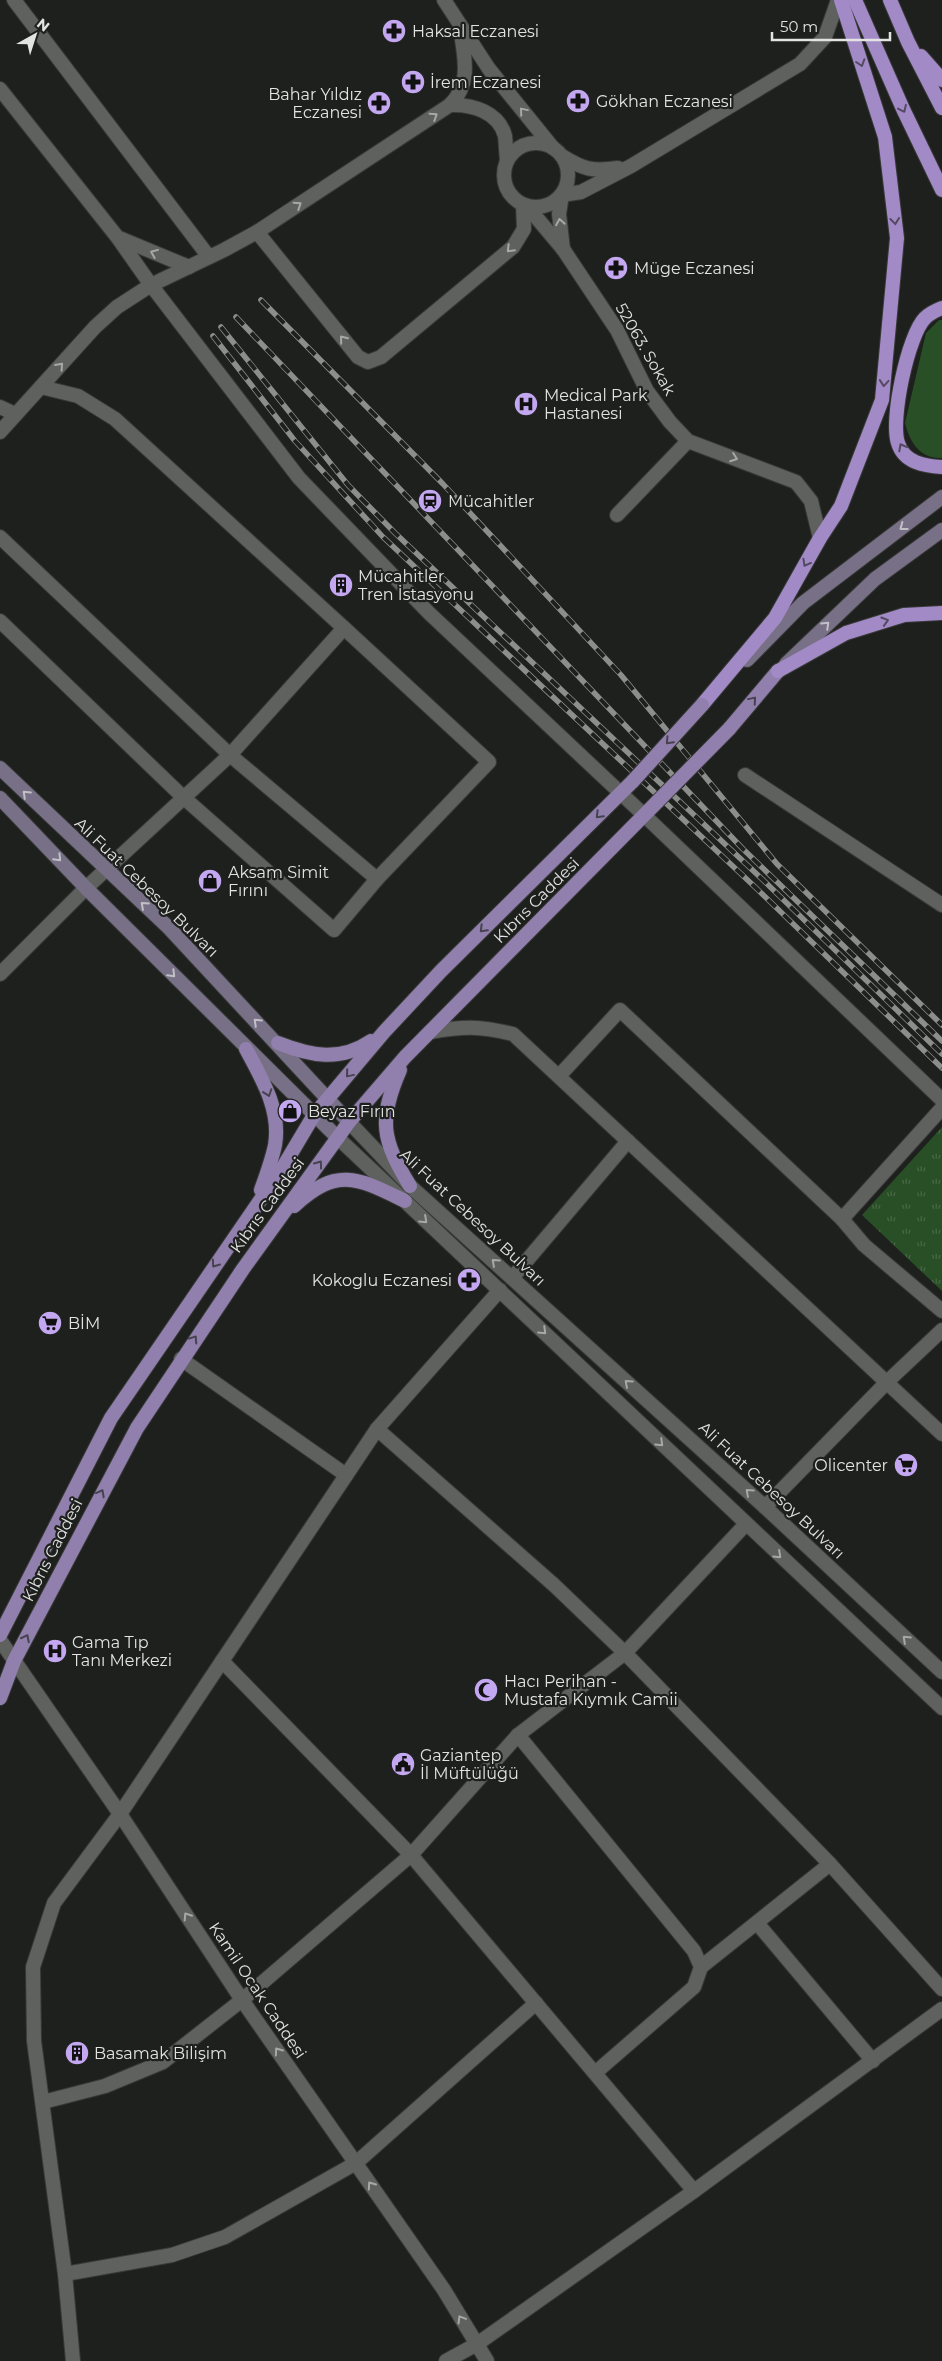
<svg xmlns="http://www.w3.org/2000/svg" width="942" height="2361" font-family="Montserrat,sans-serif">
  <defs>
    <pattern id="park-tufts" width="24" height="20" patternUnits="userSpaceOnUse" patternTransform="scale(1.25)"><rect width="24" height="20" fill="#294f26"/><path d="M3 7l-1-3M5 7V3M7 7l1-3M15 17l-1-3M17 17v-4M19 17l1-3" fill="none" stroke="#486845"/></pattern>
  </defs>
  <rect width="100%" height="100%" fill="#1e201d"/>
  <path fill="#294f26" d="M939,320h3v138c-22,1 -32,-15 -37,-35l21,-90z"/>
  <path fill="url(#park-tufts)" d="M942,1127v164l-80,-76z"/>
  <g fill="none" stroke-linecap="round" stroke-linejoin="round">
    <g stroke="#383938" stroke-width="16">
      <g id="minor">
        <path d="M14,0l195,257"/>
        <path d="M257,232l101,125 10,5 13,-5 132,-110 11,-18 -1,-24"/>
        <path d="M563,249l54,81 30,61 23,31 18,19 108,41 15,19 9,37"/>
        <path d="M151,285l148,193 130,135 215,202 298,285"/>
        <path d="M0,407l15,7"/>
        <path d="M0,432l95,-105 22,-20 34,-22 73,-35 33,-18 193,-127"/>
        <path d="M617,515l71,-74"/>
        <path d="M0,537l230,218 147,124"/>
        <path d="M0,621l183,176 151,133 43,-51 112,-117 -145,-134"/>
        <path d="M745,775l197,130"/>
        <path d="M0,974l86,-86 144,-133 114,-127 -229,-209 -37,-23 -37,-9"/>
        <path d="M430,1032c35,-6 49,-6 83,2l429,400"/>
        <path d="M559,1076l61,-66 222,209"/>
        <path d="M942,1108l-100,111 22,26 78,66"/>
        <path d="M512,1278l116,-137"/>
        <path d="M181,1359l165,116"/>
        <path d="M377,1429l177,156 71,68 205,211 112,125"/>
        <path d="M765,1507l123,-126 54,-51"/>
        <path d="M222,1661l189,194 283,336"/>
        <path d="M518,1735l176,216 7,16 -7,20 -99,86"/>
        <path d="M757,1923l116,138"/>
        <path d="M701,1967l129,-103"/>
        <path d="M43,2102l62,-16 58,-24 79,-62 169,-145 107,-120 107,-82 120,-128"/>
        <path d="M65,2274l107,-19 53,-18 131,-74 180,-160"/>
        <path d="M73,2361l-8,-87 -31,-233 -1,-74 21,-64 66,-89 257,-385 123,-139"/>
        <path d="M446,2361l31,-17 217,-153 248,-182"/>
      </g>
    </g>
    <g stroke="#383938" stroke-width="16">
      <g id="tertiary">
        <path d="M444,0l45,69 64,79"/>
        <path d="M0,89l118,149 33,47"/>
        <path d="M450,105c22,-1 49,7 55,31 1,8 1,16 2,24"/>
        <path d="M450,105c21,-21 15,-45 11,-72"/>
        <circle cx="536" cy="175" r="32"/>
        <path d="M562,156c21,13 30,16 56,12"/>
        <path d="M524,206l12,11 27,32"/>
        <path d="M119,238l70,29"/>
        <path d="M563,249l-4,-35 3,-19 19,-3 50,-26 169,-102 25,-27 13,-37"/>
        <path d="M349,1122l61,64 355,321 177,165"/>
        <path d="M338,1138l604,570"/>
        <path d="M0,1640l120,174 122,186 202,290 43,71"/>
      </g>
    </g>
    <g stroke="#383938" stroke-width="16">
      <g id="secondary">
        <path d="M747,660l56,-57 139,-106"/>
        <path d="M786,664l89,-85 67,-49"/>
        <path d="M0,768l169,160 180,194"/>
        <path d="M0,798l86,90 252,250"/>
      </g>
    </g>
    <g stroke="#383938" stroke-width="16">
      <g id="primary">
        <path d="M729,729l49,-58"/>
        <path d="M278,1043c33,13 62,19 93,-2"/>
        <path d="M246,1049c16,30 35,61 29,96 -3,15 -9,31 -14,45"/>
        <path d="M400,1070c-22,50 -18,70 10,116"/>
        <path d="M294,1206c43,-40 64,-28 111,-5"/>
        <path d="M0,1635l111,-217 172,-251 31,-52 70,-83 57,-61 192,-190"/>
        <path d="M0,1698l14,-37 123,-233 106,-159 106,-147 56,-65 253,-256"/>
      </g>
    </g>
    <g stroke="#383938" stroke-width="16">
      <g id="trunk">
        <path d="M855,0l48,109 39,81"/>
        <path d="M890,0l18,42 34,66"/>
        <path d="M921,56l21,24"/>
        <path d="M942,308c-5,2 -13,6 -17,10 -17,17 -35,102 -27,125 6,20 27,23 44,24"/>
        <path d="M778,671l68,-38 58,-18 38,-2"/>
        <path d="M702,705l73,-87 45,-80 21,-32 41,-106 15,-162 -12,-101 -44,-137"/>
      </g>
    </g>
    <use href="#minor" stroke="#5f615f" stroke-width="14"/>
    <use href="#tertiary" stroke="#5f615f" stroke-width="14"/>
    <use href="#secondary" stroke="#787086" stroke-width="14"/>
    <use href="#primary" stroke="#9180ad" stroke-width="14"/>
    <use href="#trunk" stroke="#a28ac7" stroke-width="14"/>
    <g stroke="#8c8e8c" stroke-width="5.5">
      <g id="rail">
        <path d="M261,300l182,184 178,191 156,189 165,161"/>
        <path d="M236,317l507,532 199,192"/>
        <path d="M221,327l127,158 47,48 367,346 180,175"/>
        <path d="M213,336l82,105 88,96 372,350 187,181"/>
      </g>
    </g>
    <use href="#rail" stroke="#1e201d" stroke-width="4" stroke-dasharray="11" stroke-linecap="butt"/>
    <g stroke="#383938" stroke-width="16" stroke-linecap="butt">
      <g id="primary-bridge">
        <path d="M633,781l69,-76"/>
        <path d="M658,801l71,-72"/>
      </g>
    </g>
    <use href="#primary-bridge" stroke="#9180ad" stroke-width="14"/>
  </g>
  <defs><path id="oneway-chevron" d="M-2-3.5L2.5 0L-2 3.5" fill="none" stroke-width="1.6" stroke-linecap="round" stroke-linejoin="round" transform="scale(1.25)"/></defs>
  <g stroke="#534a61">
    <use href="#oneway-chevron" transform="translate(861 63) rotate(72)"/>
    <use href="#oneway-chevron" transform="translate(903 109) rotate(65)"/>
    <use href="#oneway-chevron" transform="translate(895 221) rotate(83)"/>
    <use href="#oneway-chevron" transform="translate(884 383) rotate(95)"/>
    <use href="#oneway-chevron" transform="translate(902 447) rotate(-118)"/>
    <use href="#oneway-chevron" transform="translate(806 563) rotate(119)"/>
    <use href="#oneway-chevron" transform="translate(885 621) rotate(-17)"/>
  </g>
  <g stroke="#a7a8a7">
    <use href="#oneway-chevron" transform="translate(523 111) rotate(-130)"/>
    <use href="#oneway-chevron" transform="translate(434 116) rotate(-33)"/>
    <use href="#oneway-chevron" transform="translate(298 205) rotate(-33)"/>
    <use href="#oneway-chevron" transform="translate(560 222) rotate(-100)"/>
    <use href="#oneway-chevron" transform="translate(510 249) rotate(135)"/>
    <use href="#oneway-chevron" transform="translate(154 253) rotate(-158)"/>
    <use href="#oneway-chevron" transform="translate(343 339) rotate(-129)"/>
    <use href="#oneway-chevron" transform="translate(60 366) rotate(-48)"/>
    <use href="#oneway-chevron" transform="translate(734 458) rotate(20)"/>
    <use href="#oneway-chevron" transform="translate(424 1220) rotate(43)"/>
    <use href="#oneway-chevron" transform="translate(495 1262) rotate(-138)"/>
    <use href="#oneway-chevron" transform="translate(543 1331) rotate(44)"/>
    <use href="#oneway-chevron" transform="translate(628 1383) rotate(-138)"/>
    <use href="#oneway-chevron" transform="translate(660 1443) rotate(44)"/>
    <use href="#oneway-chevron" transform="translate(749 1492) rotate(-138)"/>
    <use href="#oneway-chevron" transform="translate(778 1555) rotate(43)"/>
    <use href="#oneway-chevron" transform="translate(906 1639) rotate(-137)"/>
    <use href="#oneway-chevron" transform="translate(187 1916) rotate(-123)"/>
    <use href="#oneway-chevron" transform="translate(278 2051) rotate(-125)"/>
    <use href="#oneway-chevron" transform="translate(371 2185) rotate(-125)"/>
    <use href="#oneway-chevron" transform="translate(461 2319) rotate(-121)"/>
  </g>
  <g stroke="#c2c0c6">
    <use href="#oneway-chevron" transform="translate(903 527) rotate(143)"/>
    <use href="#oneway-chevron" transform="translate(826 625) rotate(-44)"/>
    <use href="#oneway-chevron" transform="translate(26 794) rotate(-136)"/>
    <use href="#oneway-chevron" transform="translate(58 858) rotate(46)"/>
    <use href="#oneway-chevron" transform="translate(144 905) rotate(-138)"/>
    <use href="#oneway-chevron" transform="translate(172 974) rotate(45)"/>
    <use href="#oneway-chevron" transform="translate(257 1022) rotate(-136)"/>
  </g>
  <g stroke="#46424f">
    <use href="#oneway-chevron" transform="translate(753 700) rotate(-50)"/>
    <use href="#oneway-chevron" transform="translate(669 741) rotate(133)"/>
    <use href="#oneway-chevron" transform="translate(599 815) rotate(135)"/>
    <use href="#oneway-chevron" transform="translate(483 929) rotate(135)"/>
    <use href="#oneway-chevron" transform="translate(349 1074) rotate(130)"/>
    <use href="#oneway-chevron" transform="translate(268 1093) rotate(71)"/>
    <use href="#oneway-chevron" transform="translate(319 1164) rotate(-54)"/>
    <use href="#oneway-chevron" transform="translate(215 1264) rotate(125)"/>
    <use href="#oneway-chevron" transform="translate(194 1339) rotate(-56)"/>
    <use href="#oneway-chevron" transform="translate(101 1493) rotate(-62)"/>
    <use href="#oneway-chevron" transform="translate(26 1638) rotate(-63)"/>
  </g>
  <defs>
    <g id="pharmacy-disc" transform="scale(1.25)"><circle r="9.5" fill="#c4a7f1" stroke="#1e201d"/><path d="M-2-6h4v4h4v4h-4v4h-4v-4h-4v-4h4Z" fill="#111"/></g>
    <g id="hospital-disc" transform="scale(1.25)"><circle r="9.5" fill="#c4a7f1" stroke="#1e201d"/><path d="M-5-5h3v3.5h4V-5h3V5h-3V1.5h-4V5h-3Z" fill="#111"/></g>
    <g id="station-disc" transform="scale(1.25)"><circle r="9.5" fill="#c4a7f1" stroke="#1e201d"/><path d="M-3-6H3Q5-6 5-4V2Q5 4 3 4L4.5 6H3L1.5 4h-3L-3 6H-4.5L-3 4Q-5 4-5 2V-4Q-5-6-3-6ZM-3.5-4v3h7v-3ZM-3.5 1v1.5H-2V1ZM2 1v1.5H3.5V1Z" fill="#111"/></g>
    <g id="building-disc" transform="scale(1.25)"><circle r="9.5" fill="#c4a7f1" stroke="#1e201d"/><path d="M-4-6H4V6H1V3H-1V6H-4ZM-2.5-4.3h1.7v1.8h-1.7ZM.8-4.3h1.7v1.8H.8ZM-2.5-1h1.7V.8h-1.7ZM.8-1h1.7V.8H.8Z" fill="#111"/></g>
    <g id="shop-disc" transform="scale(1.25)"><circle r="9.5" fill="#c4a7f1" stroke="#1e201d"/><path d="M-5-2.5h2.3a2.7 3.5 0 0 1 5.4 0H5L5.5 6h-11ZM-1.5-2.5h3a1.5 2.3 0 0 0-3 0Z" fill="#111"/></g>
    <g id="supermarket-disc" transform="scale(1.25)"><circle r="9.5" fill="#c4a7f1" stroke="#1e201d"/><path d="M-6-5.5h2.5l.6 2H6L4.5 2H-2.5L-4.4-4H-6ZM-1.5 3.2a1.3 1.3 0 1 0 .1 0ZM3 3.2a1.3 1.3 0 1 0 .1 0Z" fill="#111"/></g>
    <g id="mosque-disc" transform="scale(1.25)"><circle r="9.5" fill="#c4a7f1" stroke="#1e201d"/><path d="M3.5-4.9A6 6 0 1 0 3.5 4.9A5 5 0 1 1 3.5-4.9Z" fill="#111"/></g>
    <g id="civic-disc" transform="scale(1.25)"><circle r="9.5" fill="#c4a7f1" stroke="#1e201d"/><path d="M-.6-6.5H3V-4.5H.6V-3L4-1V1h2V6H-6V1h2V-1L-.6-3ZM-1.2 2.5V6h2.4V2.5Z" fill="#111"/></g>
  </defs>
  <g fill-rule="evenodd">
    <use href="#pharmacy-disc" x="394" y="31"/>
    <use href="#pharmacy-disc" x="413" y="82"/>
    <use href="#pharmacy-disc" x="578" y="101"/>
    <use href="#pharmacy-disc" x="379" y="103"/>
    <use href="#pharmacy-disc" x="616" y="268"/>
    <use href="#hospital-disc" x="526" y="404"/>
    <use href="#station-disc" x="430" y="501"/>
    <use href="#building-disc" x="341" y="585"/>
    <use href="#shop-disc" x="210" y="881"/>
    <use href="#shop-disc" x="290" y="1111"/>
    <use href="#pharmacy-disc" x="469" y="1280"/>
    <use href="#supermarket-disc" x="50" y="1323"/>
    <use href="#supermarket-disc" x="906" y="1465"/>
    <use href="#hospital-disc" x="55" y="1651"/>
    <use href="#mosque-disc" x="486" y="1690"/>
    <use href="#civic-disc" x="403" y="1764"/>
    <use href="#building-disc" x="77" y="2053"/>
  </g>
  <g text-anchor="middle" stroke-width="4.5" stroke-linejoin="round" paint-order="stroke">
    <g font-size="16" fill="#e2e3e2" stroke="#1e201d" text-anchor="start">
      <text x="412" y="37">Haksal Eczanesi</text>
      <text x="430" y="88">İrem Eczanesi</text>
      <text x="362" y="100" text-anchor="end">Bahar Yıldız<tspan x="362" dy="18">Eczanesi</tspan></text>
      <text x="596" y="107">Gökhan Eczanesi</text>
      <text x="634" y="274">Müge Eczanesi</text>
      <text x="544" y="401">Medical Park<tspan x="544" dy="18">Hastanesi</tspan></text>
      <text x="448" y="507">Mücahitler</text>
      <text x="358" y="582">Mücahitler<tspan x="358" dy="18">Tren İstasyonu</tspan></text>
      <text x="228" y="878">Aksam Simit<tspan x="228" dy="18">Fırını</tspan></text>
      <text x="308" y="1117">Beyaz Fırın</text>
      <text x="452" y="1286" text-anchor="end">Kokoglu Eczanesi</text>
      <text x="68" y="1329">BİM</text>
      <text x="888" y="1471" text-anchor="end">Olicenter</text>
      <text x="72" y="1648">Gama Tıp<tspan x="72" dy="18">Tanı Merkezi</tspan></text>
      <text x="504" y="1687">Hacı Perihan -<tspan x="504" dy="18">Mustafa Kıymık Camii</tspan></text>
      <text x="420" y="1761">Gaziantep<tspan x="420" dy="18">İl Müftülüğü</tspan></text>
      <text x="94" y="2059">Basamak Bilişim</text>
    </g>
    <g font-size="16" fill="#e2e3e2" stroke="#1e201d">
      <text transform="translate(646 349) rotate(60)" y="6">52063. Sokak</text>
      <text transform="translate(147 887) rotate(44)" y="6">Ali Fuat Cebesoy Bulvarı</text>
      <text transform="translate(536 900) rotate(-45)" y="6">Kıbrıs Caddesi</text>
      <text transform="translate(267 1205) rotate(-54)" y="6">Kıbrıs Caddesi</text>
      <text transform="translate(473 1217) rotate(43)" y="6">Ali Fuat Cebesoy Bulvarı</text>
      <text transform="translate(772 1490) rotate(43)" y="6">Ali Fuat Cebesoy Bulvarı</text>
      <text transform="translate(52 1550) rotate(-63)" y="6">Kıbrıs Caddesi</text>
      <text transform="translate(258 1990) rotate(56)" y="6">Kamil Ocak Caddesi</text>
    </g>
  </g>
  <g transform="translate(35 35) rotate(39)" stroke="#1e201d" stroke-width="4" paint-order="stroke">
  <path d="M0-4L9 19L0 12L-9 19Z" fill="#e2e3e2"/>
  <text y="-8" font-size="14" font-weight="bold" text-anchor="middle" fill="#e2e3e2">N</text>
  </g>
  <path d="M772 32v8h118v-8" fill="none" stroke="#e2e3e2" stroke-width="2.5"/>
  <text x="780" y="32" font-size="15" fill="#e2e3e2" stroke="#1e201d" stroke-width="4" paint-order="stroke">50 m</text>
</svg>
